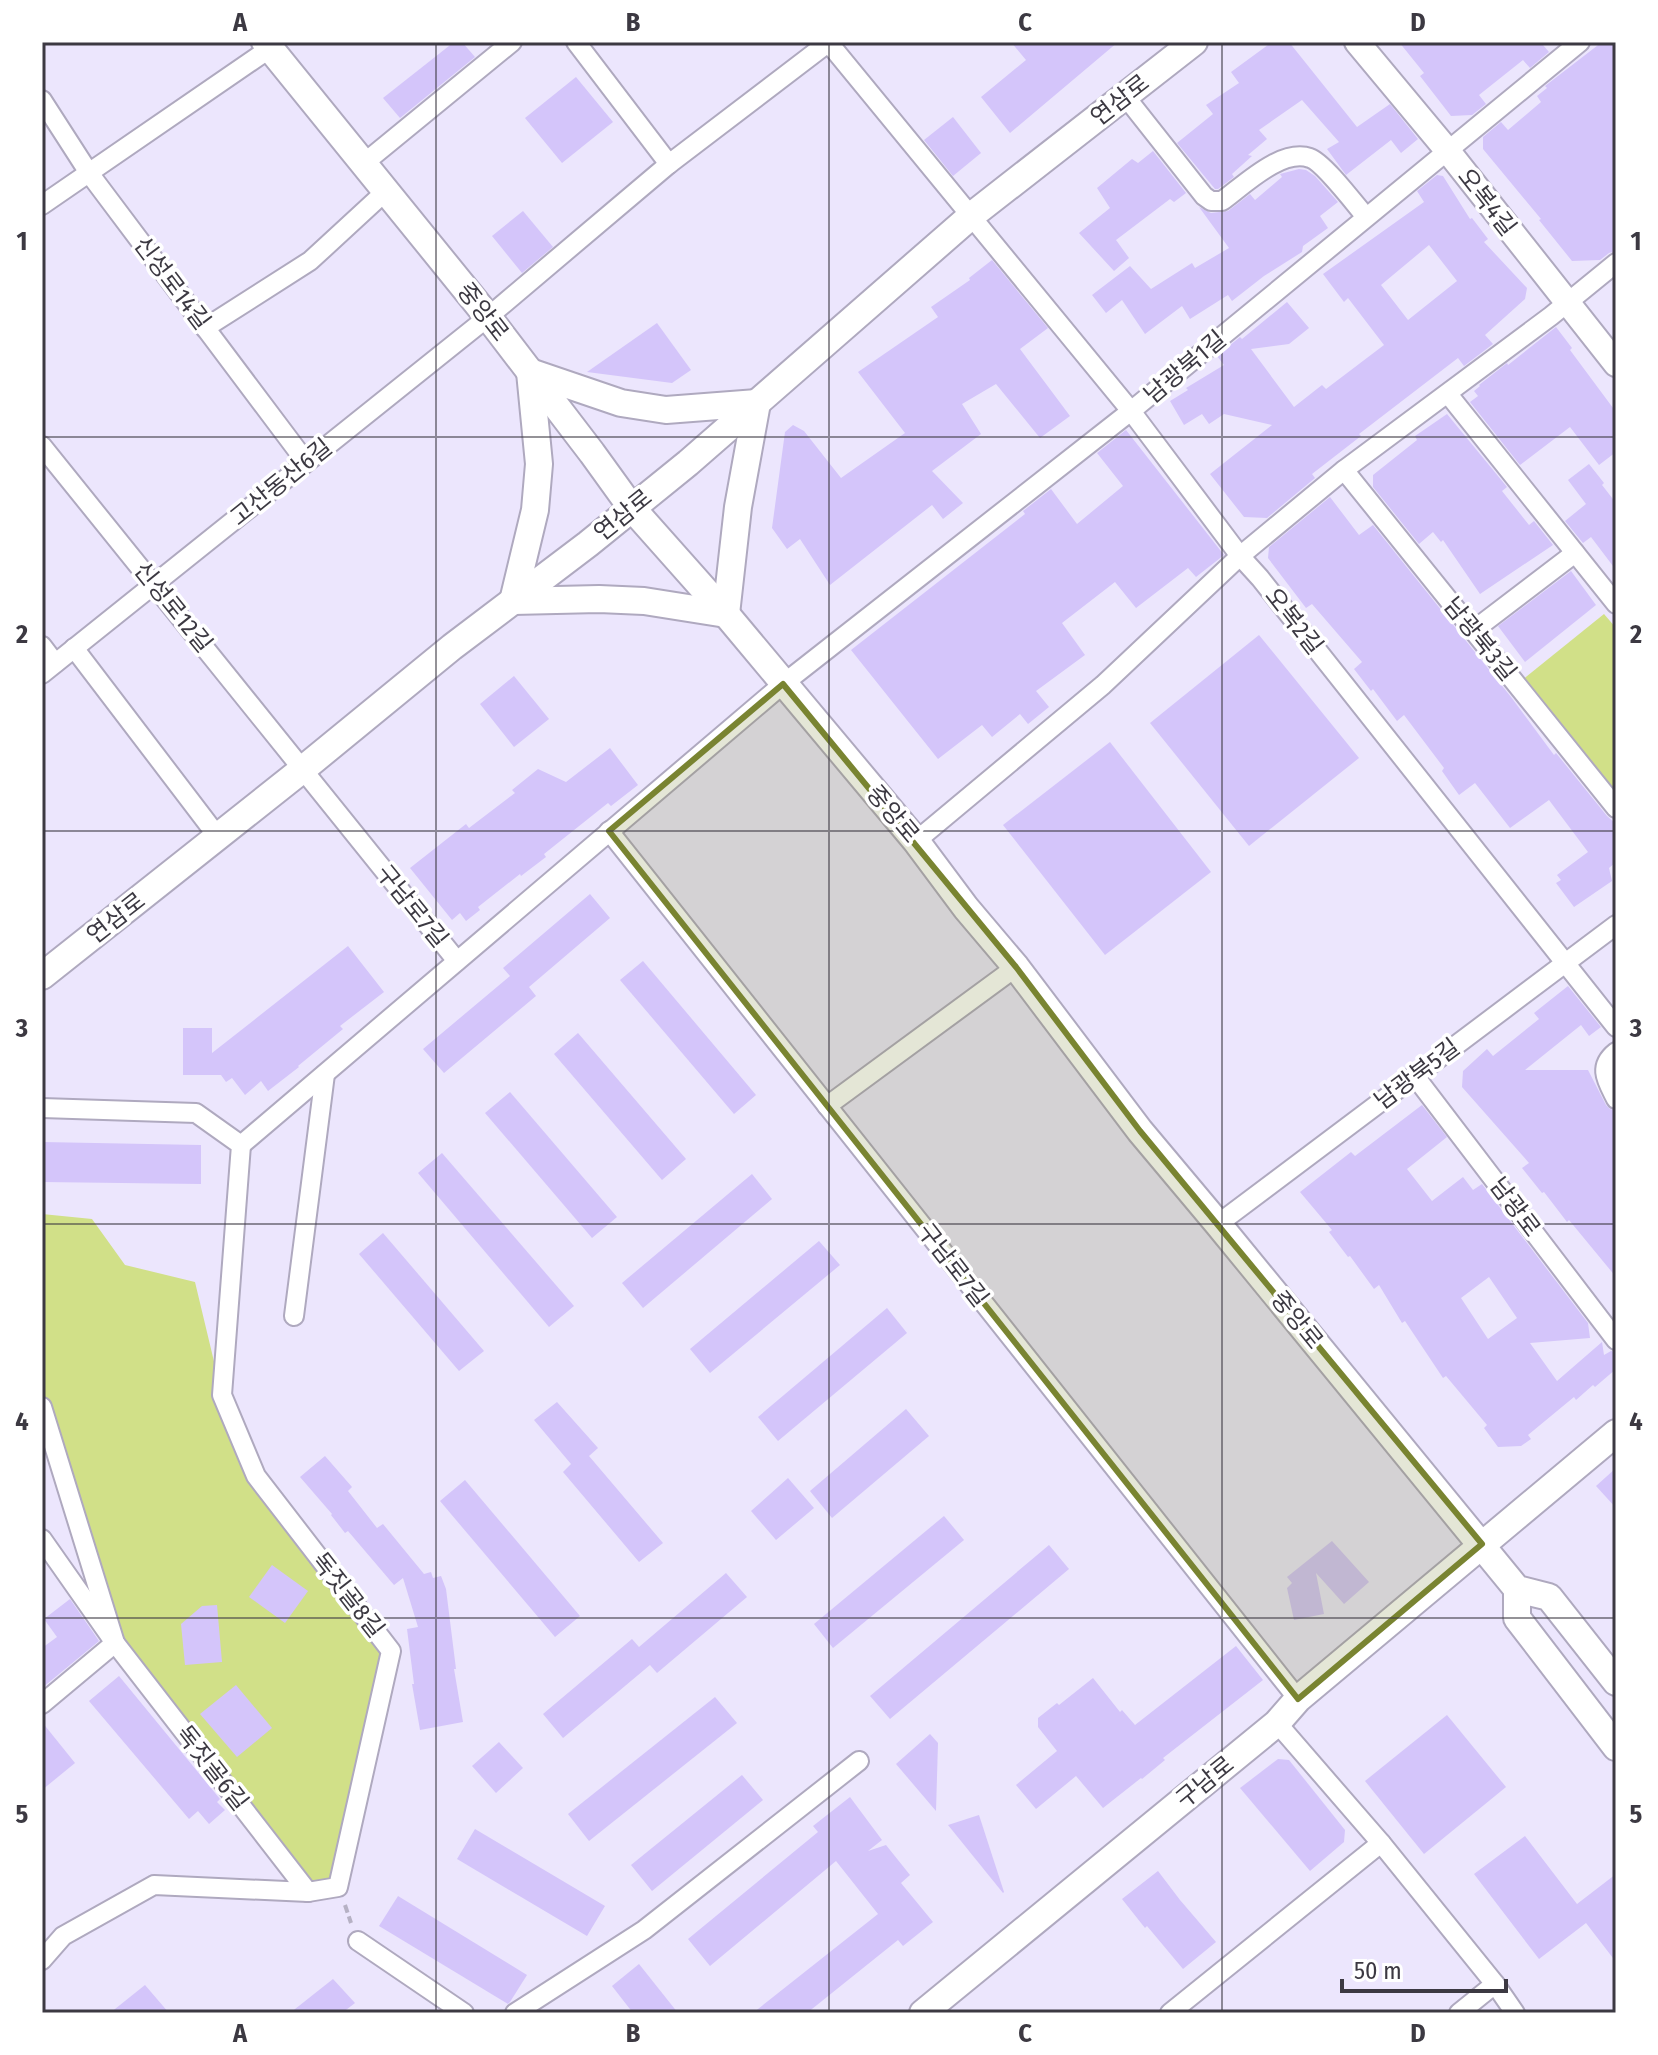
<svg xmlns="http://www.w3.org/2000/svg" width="1658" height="2055" font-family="'Fira Sans Condensed','Noto Sans KR',sans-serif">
  <rect width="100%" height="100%" fill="#ece6fd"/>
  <g fill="#d1e088">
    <path d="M1604,614l12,14v168l-94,-116z"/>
    <path d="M42,1214l50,5 33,46 70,17 27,113 34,81 135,175 -53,236 -30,5 -193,-249 -73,-223z"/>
  </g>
  <g fill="#d4c5fa" fill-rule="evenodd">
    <path d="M454,42h8l13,15 -75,61 -17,-20z"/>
    <path d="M1011,42h107l-108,91 -29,-36 45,-37z"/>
    <path d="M1272,42h17l68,85 33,-23 28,35 -17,14 -10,-13 -45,35 -19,-26 12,-7 -37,-42 -43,30 8,9 -19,16 4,1 -20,18 2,3 -16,12h-3l-38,-46 36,-29 -7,-9 33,-22 -8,-11z"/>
    <path d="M1399,42h148l-4,3 6,7 -19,16 -7,-8 -44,35 7,9 -14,11 -21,1 -31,-40 4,-3z"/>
    <path d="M1602,42h14v209l-7,2 -9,7 -28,1 -33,-41 2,-1 -58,-70v-12l18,-15 7,8 33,-28 -4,-6 10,-8 -2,-2z"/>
    <path d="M576,77l37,45 -51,41 -37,-45z"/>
    <path d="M953,117l28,36 -28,23 -29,-36z"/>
    <path d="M1153,151l33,42 -12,9 -4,-3 -54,41 13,18 -15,13 -35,-38 31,-25 -13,-20 35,-29 6,4z"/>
    <path d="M1299,169l7,1 9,6 23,26 -18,14 8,12 -25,18 -1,6 -38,24 -32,25 -4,-6 -38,24 -8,-13 -37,28 -23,-34 -16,13 -14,-18 38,-29 21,23 41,-26 3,5 34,-20 -30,-41 12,6 17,-2 22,-17 5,6 27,-23 -2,-3z"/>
    <path d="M1437,175l6,1 27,43 2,-1 16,21 -4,3 43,46 -2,11 -40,36 8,9 -29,22 -6,-8 -99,76 2,2 -49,38 3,4 -48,40 -23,-1 -34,-43 62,-49 -48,-11 -15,10 -7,-10 -18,11 -14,-24 18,-11 -2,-2 38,-23 -7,-9 23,-19 2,2 45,-37 22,26 -20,16 -38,5 43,58 28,-22 4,4 58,-44 -36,-47 -4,4 -21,-28 101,-72 -7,-11zM1429,245l28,36 -49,39 -27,-35z"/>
    <path d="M523,211l30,36 -31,26 -30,-37z"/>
    <path d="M992,260l56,68 -28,21 50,67 -30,22 -44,-54 -34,20 19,30 -49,37 31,32 -20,16 -11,-14 -102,80 -30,-46 -13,10 -15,-21 13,-96 8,-7 11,6 37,47 64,-45 -47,-61 80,-55 -7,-10 39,-27 -1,-2z"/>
    <path d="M657,323l34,47 -19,13 -85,-11z"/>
    <path d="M1556,327l16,21 -2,2 46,62v40l-17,13 -29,-38 -50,38 -50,-63 8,-6 -4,-5 6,-5 -1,-1 28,-22 1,2z"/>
    <path d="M1447,414l60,73 -5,4 27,34 5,-4 19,24 -73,49 -37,-54 -2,2 -8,-10 -14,12 -46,-57v-12l44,-35 -2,-4z"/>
    <path d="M1126,430l98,125 -28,22 -8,-9 -52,40 -21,-26 -53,41 23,32 -49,36 13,16 -21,17 -8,-10 -28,23 -10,-12 -44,34 -87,-109 174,-136 -2,-3 28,-22 26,35 46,-38 -26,-33z"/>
    <path d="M1589,464l15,19 -2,2 14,18v67l-25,-33 -8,6 -18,-22 21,-17 -18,-24z"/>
    <path d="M1330,497l29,38 14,-10 138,172 43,58 2,-2 51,63 9,8v38l-7,6 3,13 -38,26 -18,-24 5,-3 -4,-5 31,-23 -39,-52 -39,28 -35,-45 -16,12 -17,-24 2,-3 -40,-53 -7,6 -24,-32 -2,2 -17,-22 8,-7 -50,-58 -6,4 -38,-50 1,-11z"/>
    <path d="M1571,571l25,34 -71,57 -27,-36z"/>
    <path d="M1259,635l100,123 -110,88 -99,-123z"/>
    <path d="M514,676l35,43 -35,28 -34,-43z"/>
    <path d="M1110,742l101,130 -106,83 -102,-130z"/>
    <path d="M610,748l28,37 -27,21 -3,-3 -64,51 2,3 -25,19 -1,-2 -42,33 2,3 -14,11 -6,-8 -8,7 -42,-52 56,-44 3,4 46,-35 -3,-3 26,-21 28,13z"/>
    <path d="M590,894l20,24 -81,69 7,9 -92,77 -21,-24 87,-73 -7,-8z"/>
    <path d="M348,946l36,46 -44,34 3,3 -45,37 1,1 -31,24 -7,-10 -16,14 -13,-17 -6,4 -5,-7h-38v-47h29v25z"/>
    <path d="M643,961l113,134 -22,19 -114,-134z"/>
    <path d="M1568,986l33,41 -12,9 -8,-11 -56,45h63l18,35 4,4 6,2v166l-47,-57 -2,2 -23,-30 -2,1 -20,-25 7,-5 -67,-76 1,-16 24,-22 6,7 46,-37 -5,-6z"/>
    <path d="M578,1033l108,126 -24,21 -108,-126z"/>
    <path d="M510,1092l107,125 -25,21 -107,-125z"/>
    <path d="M1422,1105l25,32 -40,32 25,32 31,-24 10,13 9,-6 106,139 2,15 -60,5 27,38 45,-39 2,13 7,-4 5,1v17l-21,18 -2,-2 -17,15 -2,-3 -46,38 3,4 -10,7 -23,1 -14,-19 3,-3 -41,-49 -3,2 -38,-57 -3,2 -23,-38 -5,4 -24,-33 -2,1 -19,-25 3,-2 -32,-38 51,-40 4,4zM1489,1277l28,41 -29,21 -27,-41z"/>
    <path d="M42,1142l159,3v39l-159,-2z"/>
    <path d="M442,1153l132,153 -25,21 -131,-154z"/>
    <path d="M752,1174l20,25 -129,109 -21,-25z"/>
    <path d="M383,1233l101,118 -25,20 -100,-117z"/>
    <path d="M819,1241l21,24 -130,108 -20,-24z"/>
    <path d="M887,1308l20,25 -129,108 -20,-24z"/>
    <path d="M557,1402l41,46 -9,8 74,87 -24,19 -76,-90 8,-8 -37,-44z"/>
    <path d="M906,1409l23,27 -97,82 -22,-27z"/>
    <path d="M325,1456l27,31 -4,4 29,37 6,-4 41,50 7,-2 2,6 8,-2 5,13 10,80h-2l9,53 -43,8 -8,-46h2l-7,-55 11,-2 -15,-49 -9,7 -46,-54 -3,2 -14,-18 1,-1 -32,-37z"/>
    <path d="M1616,1468v40l-20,-22z"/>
    <path d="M788,1478l26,30 -38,32 -25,-29z"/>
    <path d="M465,1480l115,136 -25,21 -115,-136z"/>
    <path d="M944,1516l20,24 -131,108 -19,-24z"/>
    <path d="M1332,1541l37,41 -25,22 -28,-31 8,41 -30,6 -7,-32 5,-5 -5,-6z"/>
    <path d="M1049,1545l20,24 -179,150 -20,-23z"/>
    <path d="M272,1565l36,26 -23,32 -36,-26z"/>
    <path d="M726,1573l21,24 -90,76 -7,-8 -87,73 -20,-24 89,-75 7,8z"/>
    <path d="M70,1599l29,42 -57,47v-40l15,-11 -13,-18z"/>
    <path d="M217,1605l5,57 -37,3 -4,-41 21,-18z"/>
    <path d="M1236,1646l27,34 -100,78 2,2 -23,19 -1,-1 -38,30 -27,-32 -40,33 -20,-24 41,-34 -19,-24v-9l19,-15 2,2 34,-27 27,34 2,-2 13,15z"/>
    <path d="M119,1676l101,123 -3,3 8,8 -16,14 -11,-13 -9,8 -100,-118z"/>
    <path d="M236,1685l36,43 -35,29 -37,-43z"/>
    <path d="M715,1697l22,26 -148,118 -21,-27z"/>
    <path d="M1447,1715l59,72 -82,67 -59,-73z"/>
    <path d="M42,1722l33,41 -33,27z"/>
    <path d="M930,1734l8,9 -2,68 -40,-47z"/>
    <path d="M499,1742l24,26 -27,25 -24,-27z"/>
    <path d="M1278,1759l11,1 56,70 -1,12 -34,29 -70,-83z"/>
    <path d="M742,1775l21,25 -111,91 -21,-26z"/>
    <path d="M850,1797l32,43 -14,11 18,-6 24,30 -9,8 32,39 -30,24 -5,-6 -91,73h-54l125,-99 -42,-53 -126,105 -22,-27 130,-107 -5,-6z"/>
    <path d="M979,1815l25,77 -1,1 -55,-68z"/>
    <path d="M475,1829l130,77 -18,30 -130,-77z"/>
    <path d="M1525,1836l52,68 39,-30v88l-30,-39 -47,36 -65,-85z"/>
    <path d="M1158,1871l22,29 36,42 -33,27 -36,-43 -2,2 -23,-29z"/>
    <path d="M398,1896l129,79 -17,27 -2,2 -129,-78z"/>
    <path d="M639,1964l39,49h-45l-21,-27z"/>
    <path d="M333,1979l22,24 -13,10h-52z"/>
    <path d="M145,1985l24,28h-59z"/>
  </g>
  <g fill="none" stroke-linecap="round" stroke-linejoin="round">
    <g stroke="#afa9bf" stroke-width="22">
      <g id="minor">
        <path d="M576,42l93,122"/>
        <path d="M828,42l303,369 109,145 20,22 356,449"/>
        <path d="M1125,96l79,100 7,5h11c21,-15 59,-53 88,-43 13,4 45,46 56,59"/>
        <path d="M42,100l47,73 217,289"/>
        <path d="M363,164l149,-122"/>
        <path d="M42,205l227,-156"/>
        <path d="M205,328l105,-67 76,-70"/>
        <path d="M1448,394l168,210"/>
        <path d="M42,446l415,515"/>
        <path d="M1344,470l272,338"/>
        <path d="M1474,630l101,-77"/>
        <path d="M42,646l13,17"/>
        <path d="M74,648l144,189"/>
        <path d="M42,674l446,-357 181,-153 160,-122"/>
        <path d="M609,831l689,868"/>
        <path d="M916,841l187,-156 137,-129 104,-86 207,-154 65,-53"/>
        <path d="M1616,1052c-19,15 -9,29 0,47"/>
        <path d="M1414,1075l202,265"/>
        <path d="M827,1106l189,-139"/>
        <path d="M42,1108l154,5 45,32 -19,250 34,81 135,175 -53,236 -30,5 -154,-7 -91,51 -21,24"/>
        <path d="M241,1145l542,-461 348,-273 449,-369"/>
        <path d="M1218,1224l398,-299"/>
        <path d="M294,1316l31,-242"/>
        <path d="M42,1407l73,236 -73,61"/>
        <path d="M42,1539l73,104 193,249"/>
        <path d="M1277,1723l104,120 114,141 20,29"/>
        <path d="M358,1941l106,72"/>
        <path d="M515,2013l129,-83 215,-169"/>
        <path d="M1170,2013l211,-170"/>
        <path d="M1459,2013l36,-29"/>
      </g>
    </g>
    <g stroke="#afa9bf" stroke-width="28">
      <path id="tertiary" d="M1357,42l90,108 169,214"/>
    </g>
    <g stroke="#afa9bf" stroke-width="30">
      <g id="secondary">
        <path d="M265,42l223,275 104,136 39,54 95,107 190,227 50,67 50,59 124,164 78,93 299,365 32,8 67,85"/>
        <path d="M530,372l91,31 45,7 91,-7 -19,104 -12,107 -82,-13 -45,-2 -86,2 22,-91 4,-46z"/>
        <path d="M42,976l261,-207 149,-122 136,-103 100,-81 283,-247 223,-174"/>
        <path d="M1517,1589v29l99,129"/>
        <path d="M923,2013l354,-290 21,-24 318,-266"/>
      </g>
    </g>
    <path stroke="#b6b1c4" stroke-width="4" stroke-dasharray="8 4" stroke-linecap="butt" d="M345,1905l6,18"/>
    <use href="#minor" stroke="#fff" stroke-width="18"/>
    <use href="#tertiary" stroke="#fff" stroke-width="24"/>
    <use href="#secondary" stroke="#fff" stroke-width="26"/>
  </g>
  <path fill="#798431" fill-opacity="0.2" stroke="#798431" stroke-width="6" stroke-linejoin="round" d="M783,684l233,283 124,164 342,413 -184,155 -689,-868z"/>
  <path fill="none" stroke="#3c3942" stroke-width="2" stroke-opacity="0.55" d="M436,42v1971M829,42v1971M1222,42v1971M42,437h1574M42,831h1574M42,1224h1574M42,1618h1574"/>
  <g text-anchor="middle" stroke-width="7" stroke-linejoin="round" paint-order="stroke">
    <g font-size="24" fill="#3c3942" stroke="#fff">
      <text transform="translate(1120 100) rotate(-38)" y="8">연삼로</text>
      <text transform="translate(1487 202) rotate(52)" y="8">오복4길</text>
      <text transform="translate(172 283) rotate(53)" y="8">신성로14길</text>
      <text transform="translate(483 312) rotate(52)" y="8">중앙로</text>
      <text transform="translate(1185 367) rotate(-40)" y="8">남광북1길</text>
      <text transform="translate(281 482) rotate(-39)" y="8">고산동산6길</text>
      <text transform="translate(623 515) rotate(-39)" y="8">연삼로</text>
      <text transform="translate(173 607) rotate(51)" y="8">신성로12길</text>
      <text transform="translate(1294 621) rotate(52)" y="8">오복2길</text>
      <text transform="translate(1480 639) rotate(51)" y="8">남광북3길</text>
      <text transform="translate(893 814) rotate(50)" y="8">중앙로</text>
      <text transform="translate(412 906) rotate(51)" y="8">구남로7길</text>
      <text transform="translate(116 918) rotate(-38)" y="8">연삼로</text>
      <text transform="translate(1417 1074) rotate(-37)" y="8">남광북5길</text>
      <text transform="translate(1515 1207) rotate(53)" y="8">남광로</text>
      <text transform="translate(953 1265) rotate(52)" y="8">구남로7길</text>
      <text transform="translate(1297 1320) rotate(51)" y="8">중앙로</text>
      <text transform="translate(348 1595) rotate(52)" y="8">독짓골8길</text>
      <text transform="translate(212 1768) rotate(52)" y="8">독짓골6길</text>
      <text transform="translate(1205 1782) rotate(-39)" y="8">구남로</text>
    </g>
  </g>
  <rect width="1658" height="2055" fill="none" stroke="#ffffff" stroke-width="88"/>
  <path d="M1342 1979v12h164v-12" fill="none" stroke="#3c3942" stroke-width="4"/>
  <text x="1354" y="1979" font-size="24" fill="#3c3942" stroke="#ffffff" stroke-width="6" paint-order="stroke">50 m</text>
  <rect x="44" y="44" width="1570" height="1967" fill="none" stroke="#3c3942" stroke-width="3"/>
  <g font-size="26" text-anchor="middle" font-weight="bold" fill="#3c3942">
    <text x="240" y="31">A</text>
    <text x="633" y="31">B</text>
    <text x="1025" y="31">C</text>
    <text x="1418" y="31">D</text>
    <text x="22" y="250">1</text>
    <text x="1636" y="250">1</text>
    <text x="22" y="643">2</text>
    <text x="1636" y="643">2</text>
    <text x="22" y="1037">3</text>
    <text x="1636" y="1037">3</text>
    <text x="22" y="1430">4</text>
    <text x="1636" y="1430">4</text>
    <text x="22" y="1823">5</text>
    <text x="1636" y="1823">5</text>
    <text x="240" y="2042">A</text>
    <text x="633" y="2042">B</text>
    <text x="1025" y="2042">C</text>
    <text x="1418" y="2042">D</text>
  </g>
</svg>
